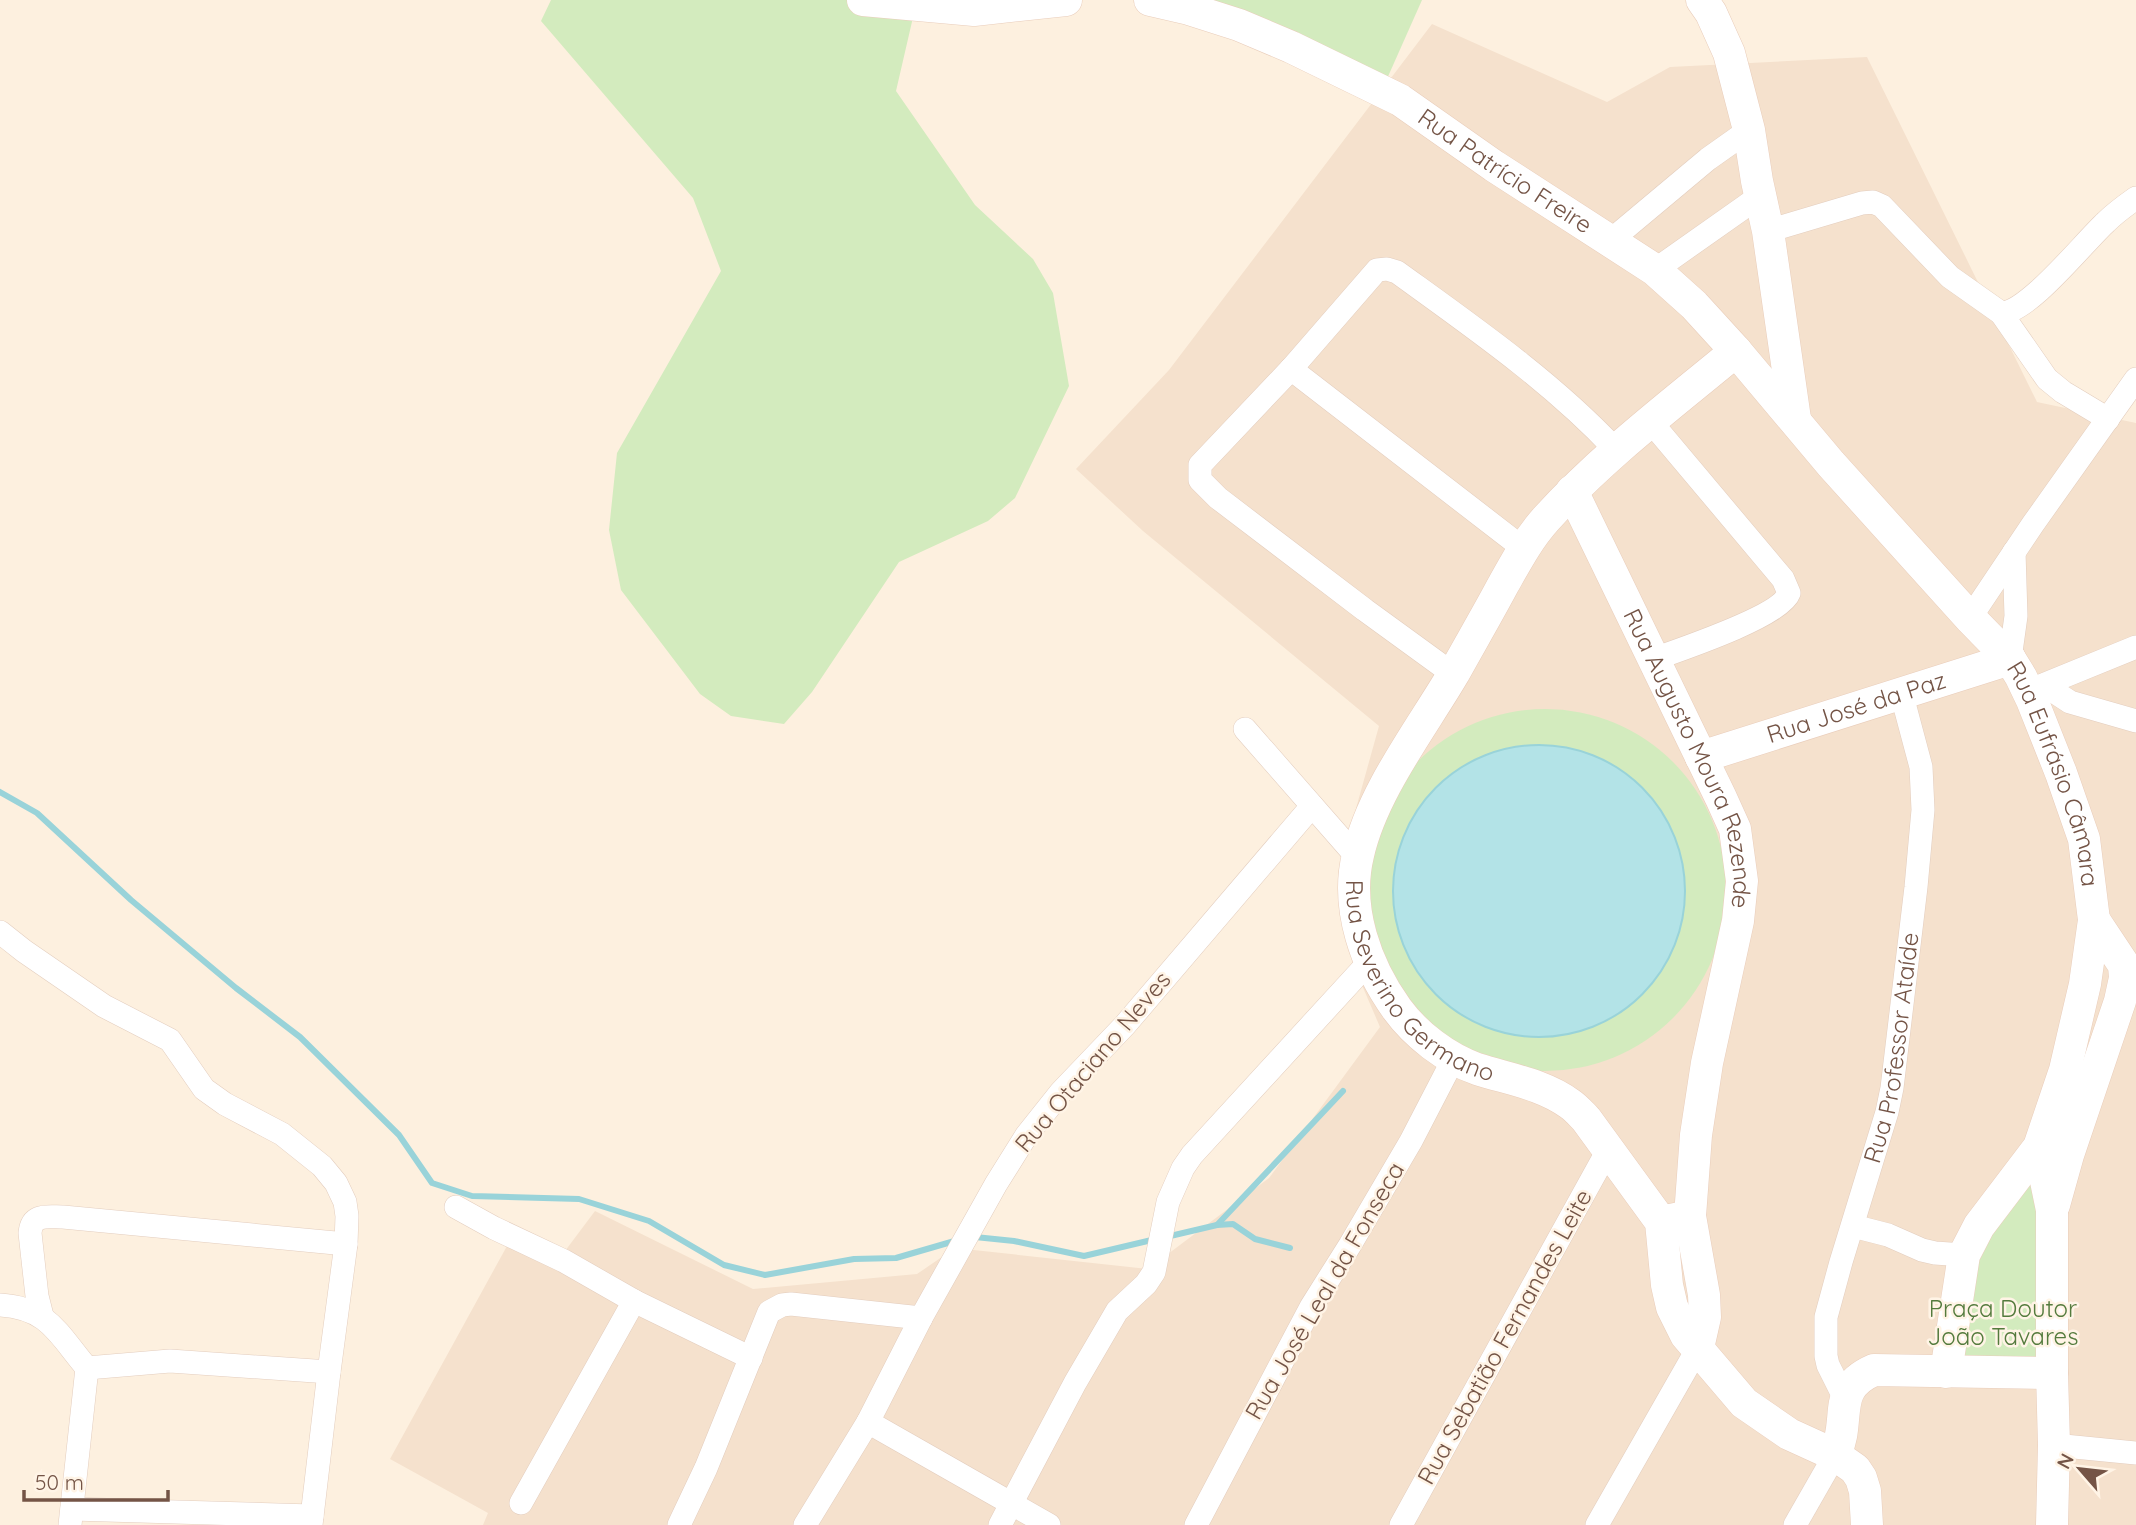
<svg xmlns="http://www.w3.org/2000/svg" width="2136" height="1525" font-family="Quicksand,sans-serif">
  <rect width="100%" height="100%" fill="#fdf0df"/>
  <path fill="#f5e1cd" d="M1432,24l175,78 63,-35 197,-10 170,345 99,21v1102h-1653l5,-12 -98,-54 123,-224 49,20 33,-44 158,78 164,-15 38,-26 193,21 121,-91 111,-151 -25,-58 -17,-96 41,-147 -236,-195 -67,-62 93,-99z"/>
  <g fill="#d3ebbe">
    <path d="M551,0h366l-21,91 79,114 58,54 20,34 16,93 -54,112 -27,23 -89,41 -87,130 -28,32 -53,-8 -31,-22 -79,-104 -12,-60 8,-77 104,-182 -28,-73 -152,-177z"/>
    <path d="M1204,0h218l-36,81z"/>
    <circle cx="1545" cy="890" r="181"/>
    <path d="M2022,1183l12,1 9,6 9,183 -106,-1 14,-100z"/>
  </g>
  <circle fill="#b3e3e7" stroke="#99d3d9" stroke-width="2" cx="1539" cy="891" r="146"/>
  <g fill="none" stroke-linecap="round" stroke-linejoin="round">
    <g stroke="#99d3d9" stroke-width="6">
      <path d="M0,792l37,21 94,87 105,88 64,49 99,98 33,48 40,13 107,3 70,22 75,44 41,10 89,-16 42,-1 62,-18"/>
      <path d="M1217,1225l16,-1 22,15 35,9"/>
      <path d="M975,1237l39,4 70,15 72,-17"/>
      <path d="M1166,1237l51,-12 126,-134"/>
    </g>
    <g stroke="#e3cdbe" stroke-width="24">
      <g id="street">
        <path d="M1768,231l94,-28 11,-1 9,4 68,71 51,36c27,0 83,-71 105,-91 9,-9 20,-17 30,-24"/>
        <path d="M1610,241l98,-82 41,-29"/>
        <path d="M1655,270l105,-74"/>
        <path d="M2001,313l46,66 16,13 45,27"/>
        <path d="M1291,369l233,180"/>
        <path d="M1651,422l132,157 6,14c-8,23 -110,57 -135,66"/>
        <path d="M1970,618l63,-94 103,-145"/>
        <path d="M2010,659l6,-43 -2,-64"/>
        <path d="M1453,674l-88,-64 -147,-112 -18,-18v-15l91,-96 86,-99 10,-1 10,3c76,55 154,109 218,177"/>
        <path d="M2044,685l26,17 66,19"/>
        <path d="M2028,691l108,-44"/>
        <path d="M1245,729l112,128"/>
        <path d="M0,932l24,19 80,55 66,34 34,49 21,15 57,30 40,32 14,17 9,19 2,14 -1,28 -17,128 -18,153"/>
        <path d="M456,1207l38,21 70,33 70,40 117,57"/>
        <path d="M1853,1226l35,9 34,15 13,3 29,2"/>
        <path d="M0,1305c49,3 58,29 87,63l-17,157"/>
        <path d="M42,1316l-5,-20 -7,-63c2,-20 17,-16 33,-16l283,27"/>
        <path d="M87,1368l83,-7 159,11"/>
        <path id="s1" d="M1844,1397l-16,-32 -2,-9v-39l15,-55 46,-150 5,-24 24,-201 7,-77 -2,-43 -20,-75"/>
        <path d="M868,1422l181,103"/>
        <path d="M2054,1445l82,8"/>
        <path d="M521,1503l113,-202"/>
        <path d="M72,1509l240,7"/>
        <path d="M679,1525l27,-57 63,-156 13,-7 9,-1 130,14"/>
        <path d="M805,1525l63,-103 53,-104 75,-134 30,-48 35,-44 64,-67 187,-219"/>
        <path d="M1000,1525l75,-142 42,-72 29,-27 8,-12 14,-70 15,-34 9,-13 177,-193"/>
        <path d="M1196,1525l115,-218 39,-62 61,-104 43,-83"/>
        <path d="M1401,1525l207,-375"/>
        <path d="M1597,1525l101,-177"/>
        <path d="M1795,1525l40,-70"/>
      </g>
    </g>
    <g stroke="#e9cdbb" stroke-width="33">
      <g id="secondary">
        <path d="M863,0l111,10 92,-10"/>
        <path id="s2" d="M1150,0l39,9 50,16 52,22 109,53 94,66 161,104 39,35 42,46 95,113 139,154 40,41 11,18 11,23 29,73 23,66 10,81 -9,64 -20,86 -26,77 -60,79 -15,29 -18,117"/>
        <path d="M1702,0l9,13 18,40 20,77 8,51 11,50 27,188"/>
        <path id="s3" d="M1736,351c-65,54 -133,105 -190,168 -18,20 -30,43 -43,66 -16,30 -33,59 -49,88 -33,56 -82,119 -96,182 -13,53 8,111 39,154 19,26 49,49 80,60 31,10 66,15 93,35 6,4 11,10 16,15l75,103 6,63 5,22 14,28 58,68 45,31 46,21 20,14 6,9 4,13 2,34"/>
        <path id="s4" d="M1572,491l149,307 14,31 7,52 -4,40 -31,142 -11,72 -6,81 -29,6"/>
        <path id="s5" d="M1701,757l309,-98"/>
        <path d="M2039,1147l13,63v163l2,72 -2,80"/>
        <path d="M2054,1205l14,-50 52,-154 5,-23 -1,-13 -30,-45"/>
        <path d="M1690,1216l14,79 1,22 -7,31"/>
        <path d="M1835,1455c17,-36 -5,-66 39,-85l178,3"/>
      </g>
    </g>
    <use href="#street" stroke="#fff" stroke-width="23"/>
    <use href="#secondary" stroke="#fff" stroke-width="32"/>
  </g>
  <g text-anchor="middle" stroke-width="5" stroke-linejoin="round" paint-order="stroke">
    <g font-size="24" fill="#745446" stroke="#fff4e6">
      <text dy="8" stroke="none"><textPath href="#s2" startOffset="397">Rua Patrício Freire</textPath></text>
      <text dy="8" stroke="none"><textPath href="#s5" startOffset="163">Rua José da Paz</textPath></text>
      <text dy="8" stroke="none"><textPath href="#s4" startOffset="294">Rua Augusto Moura Rezende</textPath></text>
      <text dy="8" stroke="none"><textPath href="#s2" startOffset="1228">Rua Eufrásio Câmara</textPath></text>
      <text dy="8" stroke="none"><textPath href="#s3" startOffset="794">Rua Severino Germano</textPath></text>
      <text dy="8" stroke="none"><textPath href="#s1" startOffset="362">Rua Professor Ataíde</textPath></text>
      <text transform="translate(1093 1062) rotate(-50)" y="8">Rua Otaciano Neves</text>
      <text transform="translate(1325 1291) rotate(-60)" y="8">Rua José Leal da Fonseca</text>
      <text transform="translate(1505 1337) rotate(-61)" y="8">Rua Sebatião Fernandes Leite</text>
    </g>
    <g font-size="24" fill="#547b3d" stroke="#fff4e6">
      <text x="2003" y="1317">Praça Doutor<tspan x="2003" dy="28">João Tavares</tspan></text>
    </g>
  </g>
  <g transform="translate(2080 1469) rotate(298)" stroke="#fff4e6" stroke-width="5" paint-order="stroke">
  <path d="M0-5L12 26L0 18L-12 26Z" fill="#745446"/>
  <text y="-10" font-size="19" font-weight="bold" text-anchor="middle" fill="#745446">N</text>
  </g>
  <path d="M24 1490v10h144v-10" fill="none" stroke="#745446" stroke-width="3.5"/>
  <text x="35" y="1490" font-size="21" fill="#745446" stroke="#fff4e6" stroke-width="5" paint-order="stroke">50 m</text>
</svg>
